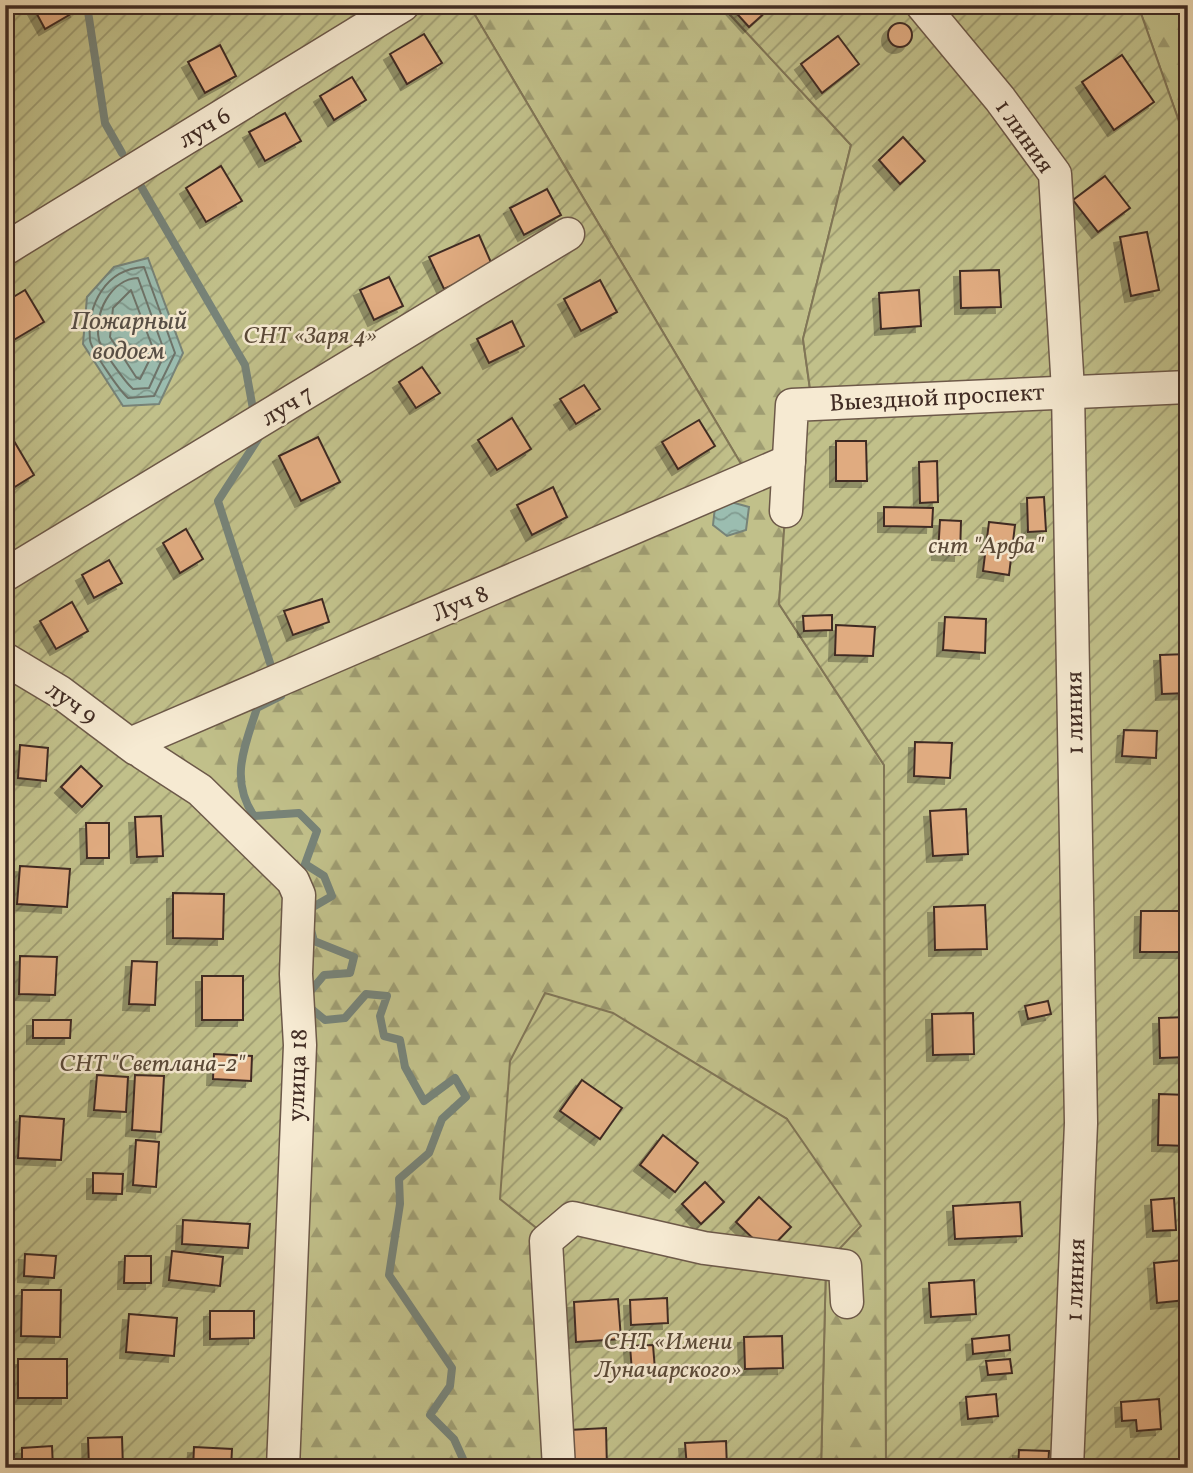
<svg xmlns="http://www.w3.org/2000/svg" width="1193" height="1473" font-family="Vollkorn,serif">
  <defs>
    <pattern id="forest-firs" width="22" height="20" patternUnits="userSpaceOnUse" patternTransform="scale(1.75)"><rect width="22" height="20" fill="#c1c08a"/><path d="M5 1l3.5 6h-7zM16 11l3.5 6h-7z" fill="#9e9c71"/></pattern>
    <pattern id="garden-furrows" width="10" height="10" patternUnits="userSpaceOnUse" patternTransform="scale(1.75)"><rect width="10" height="10" fill="#c1c08a"/><path d="M-1 1l2-2M0 10L10 0M9 11l2-2" fill="none" stroke="#9e9c71"/></pattern>
    <pattern id="water-waves" width="16" height="10" patternUnits="userSpaceOnUse" patternTransform="scale(1.75)"><rect width="16" height="10" fill="#9bbdb0"/><path d="M0 5q4-4 8 0t8 0" fill="none" stroke="#809a8f"/></pattern>
    <filter id="shadow"><feDropShadow dx="-6" dy="6" stdDeviation="0" flood-color="#0004"/></filter>
  </defs>
  <rect width="100%" height="100%" fill="#f1dfb9"/>
  <filter id="stains"><feTurbulence type="fractalNoise" baseFrequency=".00286" numOctaves="4"/><feColorMatrix values="0 0 0 0 .2 0 0 0 0 .09 0 0 0 0 .02 0 0 0 .5 -.17"/></filter>
  <radialGradient id="worn" r=".72"><stop offset=".6" stop-color="#630" stop-opacity="0"/><stop offset="1" stop-color="#630" stop-opacity=".3"/></radialGradient>
  <g fill="url(#forest-firs)" stroke="#817657" stroke-width="2">
    <path d="M469,5h252l130,140 -48,194 9,65 -23,54 -10,146 105,161 2,703h-65l5,-205 -39,-144 -59,-34 -179,153 10,230h-276l-156,-726 623,-263z"/>
    <path d="M1138,5h50v142z"/>
  </g>
  <g fill="url(#garden-furrows)" stroke="#817657" stroke-width="2">
    <path d="M5,5h464l281,474 -622,263 165,139 -10,587h-278z"/>
    <path d="M721,5h417l50,142v1321h-302l-2,-703 -105,-161 10,-146 23,-55 -9,-64 48,-194z"/>
    <path d="M545,993l68,20 174,106 74,107 -35,37 -5,205h-262l-10,-230 -49,-39 10,-138z"/>
  </g>
  <g fill="url(#water-waves)" stroke="#778378" stroke-width="2">
    <path d="M148,258l35,95 -24,51 -36,2 -40,-62 4,-47 27,-30z"/>
    <path d="M731,502l18,5 -3,23 -19,6 -14,-11 2,-18z"/>
  </g>
  <g fill="none" stroke-linecap="round" stroke-linejoin="round">
    <g stroke="#6e746a" stroke-width="2">
      <path d="M144,267l31,86 -21,43 -26,2c-8,-7 -37,-48 -38,-58 -3,-36 16,-71 54,-73z"/>
      <path d="M138,278l27,75 -16,35 -16,1c-7,-6 -32,-40 -34,-49 -6,-26 12,-61 39,-62z"/>
      <path d="M131,290l23,61 -14,28 -4,-2 -26,-40 3,-29z"/>
    </g>
    <g stroke="#778378" stroke-width="8">
      <path d="M87,5l18,118 17,30"/>
      <path d="M139,183l106,182 8,44"/>
      <path d="M258,439l-40,62 53,165"/>
      <path d="M281,696l-24,12c-12,38 -28,71 -3,108l45,-3 18,18 -12,33 19,12 8,20 -26,15"/>
      <path d="M309,993l15,-18 26,-2 4,-16 -40,-16 -3,-11"/>
      <path d="M308,1006l17,14 20,-2 21,-24 21,2 -7,20 4,20 16,4 5,27 19,34 31,-23 11,19 -24,22 -13,34 -30,26 1,25 -11,71 63,93 -2,18 -20,29 24,24 9,20 -3,9"/>
    </g>
  </g>
  <g fill="#e0ab80" stroke="#412c24" stroke-width="2" filter="url(#shadow)">
    <path d="M32,5h40l4,6 -31,18z"/>
    <path d="M729,5h34l5,5 -19,17z"/>
    <circle cx="900" cy="35" r="12"/>
    <path d="M424,34l18,29 -35,21 -17,-30z"/>
    <path d="M838,36l21,28 -37,29 -21,-29z"/>
    <path d="M220,45l16,31 -31,17 -17,-31z"/>
    <path d="M1122,55l32,47 -40,28 -32,-48z"/>
    <path d="M352,77l14,23 -32,20 -14,-24z"/>
    <path d="M285,113l16,28 -36,20 -16,-29z"/>
    <path d="M903,137l22,24 -25,23 -21,-24z"/>
    <path d="M221,166l21,35 -36,21 -20,-34z"/>
    <path d="M1105,176l25,32 -32,24 -25,-32z"/>
    <path d="M547,189l14,26 -37,20 -14,-27z"/>
    <path d="M1147,232l12,58 -28,6 -11,-59z"/>
    <path d="M479,235l14,32 -49,22 -15,-32z"/>
    <path d="M999,270l2,37 -40,1 -1,-37z"/>
    <path d="M389,277l14,29 -29,14 -14,-30z"/>
    <path d="M600,280l17,32 -36,19 -17,-32z"/>
    <path d="M25,290l19,32 -32,19 -7,-10v-29z"/>
    <path d="M919,290l2,36 -40,3 -2,-36z"/>
    <path d="M512,321l12,25 -35,17 -12,-24z"/>
    <path d="M422,367l18,26 -24,15 -17,-26z"/>
    <path d="M584,385l16,24 -24,15 -16,-25z"/>
    <path d="M512,418l19,31 -34,21 -19,-30z"/>
    <path d="M699,420l16,26 -37,23 -16,-27z"/>
    <path d="M318,437l22,45 -39,19 -22,-45z"/>
    <path d="M14,441l20,34 -29,18v-47z"/>
    <path d="M836,441h30l1,40h-31z"/>
    <path d="M937,461l1,41 -18,1 -1,-41z"/>
    <path d="M553,487l14,30 -35,18 -15,-30z"/>
    <path d="M1044,497l2,34 -18,1 -1,-34z"/>
    <path d="M884,507l49,1 -1,19 -48,-1z"/>
    <path d="M940,520l21,1 -1,34 -22,-1z"/>
    <path d="M989,522l26,3 -6,50 -26,-4z"/>
    <path d="M186,529l17,30 -23,14 -17,-30z"/>
    <path d="M109,560l13,23 -28,15 -12,-23z"/>
    <path d="M322,599l7,23 -36,13 -9,-24z"/>
    <path d="M72,602l16,29 -32,18 -16,-28z"/>
    <path d="M832,615v15l-28,1 -1,-15z"/>
    <path d="M945,617l41,2 -1,34 -42,-3z"/>
    <path d="M836,625l39,2 -2,29 -38,-1z"/>
    <path d="M1188,654v39l-26,1 -2,-39z"/>
    <path d="M1124,730l33,1 -1,27 -34,-2z"/>
    <path d="M915,742l37,1 -2,35 -36,-2z"/>
    <path d="M20,745l28,3 -2,33 -28,-3z"/>
    <path d="M81,766l21,20 -20,21 -21,-20z"/>
    <path d="M966,809l2,45 -35,2 -3,-45z"/>
    <path d="M161,816l2,40 -26,1 -2,-40z"/>
    <path d="M86,823h23v35h-22z"/>
    <path d="M20,866l50,3 -3,38 -50,-3z"/>
    <path d="M173,893l51,1 -1,45 -50,-1z"/>
    <path d="M985,905l2,44 -52,1 -1,-43z"/>
    <path d="M1141,911h45v41h-46z"/>
    <path d="M20,956l37,1 -2,38 -36,-1z"/>
    <path d="M132,961l25,1 -2,43 -26,-1z"/>
    <rect x="202" y="976" width="41" height="44"/>
    <path d="M1048,1001l3,13 -23,5 -3,-13z"/>
    <path d="M973,1013l1,41 -41,1 -1,-41z"/>
    <path d="M1188,1017v40l-28,1 -1,-40z"/>
    <path d="M33,1020h38l-1,18h-37z"/>
    <path d="M214,1054l38,2 -1,25 -38,-2z"/>
    <path d="M97,1075l31,2 -2,35 -32,-2z"/>
    <path d="M135,1075l29,1 -3,56 -29,-2z"/>
    <path d="M582,1080l40,28 -22,31 -40,-28z"/>
    <path d="M1159,1094l29,1v51l-30,-1z"/>
    <path d="M20,1116l44,3 -3,41 -43,-2z"/>
    <path d="M663,1135l35,28 -23,29 -35,-27z"/>
    <path d="M136,1140l23,2 -3,45 -23,-2z"/>
    <path d="M93,1173l30,1 -1,20 -29,-1z"/>
    <path d="M705,1182l19,20 -23,22 -19,-20z"/>
    <path d="M759,1197l32,30 -24,25 -31,-30z"/>
    <path d="M1174,1198l2,32 -23,1 -2,-31z"/>
    <path d="M1020,1202l2,34 -67,3 -2,-33z"/>
    <path d="M183,1220l67,4 -2,24 -66,-4z"/>
    <path d="M172,1251l51,6 -3,29 -51,-6z"/>
    <path d="M25,1254l31,2 -2,22 -30,-2z"/>
    <path d="M125,1256h26v27h-27z"/>
    <path d="M1183,1260l3,40 -29,3 -3,-40z"/>
    <path d="M974,1280l2,34 -45,3 -2,-34z"/>
    <path d="M22,1290h39l-1,47 -39,-1z"/>
    <path d="M667,1298l1,25 -37,2 -1,-25z"/>
    <path d="M618,1299l3,40 -45,3 -2,-40z"/>
    <path d="M210,1311h44v27l-44,1z"/>
    <path d="M129,1314l48,4 -3,38 -48,-4z"/>
    <path d="M1009,1335l1,15 -37,4 -1,-15z"/>
    <path d="M782,1336l1,32 -38,1 -1,-32z"/>
    <path d="M653,1345l2,25 -23,2 -2,-26z"/>
    <rect x="18" y="1359" width="49" height="39"/>
    <path d="M1010,1359l2,14 -24,2 -2,-14z"/>
    <path d="M996,1394l2,22 -30,3 -2,-22z"/>
    <path d="M1159,1399l2,30 -24,2 -1,-11 -14,1 -1,-19z"/>
    <path d="M606,1428l1,40h-37l-1,-38z"/>
    <path d="M122,1437l1,31h-34l-1,-30z"/>
    <path d="M726,1441l1,27h-40l-2,-25z"/>
    <path d="M52,1446l1,22h-31v-20z"/>
    <path d="M194,1447l38,2 -1,19h-38z"/>
    <path d="M1019,1450l30,1 -1,17h-30z"/>
  </g>
  <g fill="none" stroke-linecap="round" stroke-linejoin="round">
    <g stroke="#6d5949" stroke-width="35">
      <g id="minor">
        <path d="M922,5l78,94 55,75 13,216 13,733 -14,345"/>
        <path d="M5,249l398,-244"/>
        <path d="M786,511l6,-106 396,-18"/>
        <path d="M5,575l563,-341"/>
        <path d="M5,659l55,33 76,57"/>
        <path d="M130,744l659,-283"/>
        <path d="M143,753l57,37 93,91 6,14 -3,79 4,71 -17,423"/>
        <path d="M559,1468l-13,-227 27,-23 131,30 141,18 2,36"/>
      </g>
    </g>
    <use href="#minor" stroke="#f6ead2" stroke-width="32"/>
  </g>
  <g text-anchor="middle" stroke-width="5" stroke-linejoin="round" paint-order="stroke">
    <g font-size="24" fill="#412c24" stroke="#f6ead2">
      <text transform="translate(204 127) rotate(-31)" y="8">луч 6</text>
      <text transform="translate(1025 136) rotate(55)" y="8">1 линия</text>
      <text transform="translate(937 397) rotate(-3)" y="8">Выездной проспект</text>
      <text transform="translate(287 405) rotate(-31)" y="8">луч 7</text>
      <text transform="translate(460 603) rotate(-23)" y="8">Луч 8</text>
      <text transform="translate(72 702) rotate(35)" y="8">луч 9</text>
      <text transform="translate(1074 713) rotate(-91)" y="8">1 линия</text>
      <text transform="translate(297 1075) rotate(-88)" y="8">улица 18</text>
      <text transform="translate(1075 1280) rotate(-88)" y="8">1 линия</text>
    </g>
    <g font-size="24" font-style="italic" fill="#5b4a38" stroke="#f6ead2">
      <text x="310" y="343">СНТ «Заря 4»</text>
      <text x="986" y="553">снт "Арфа"</text>
      <text x="152" y="1071">СНТ "Светлана-2"</text>
      <text x="668" y="1349">СНТ «Имени<tspan x="668" dy="28">Луначарского»</tspan></text>
    </g>
    <g font-size="26" font-style="italic" fill="#585047" stroke="#f6ead2">
      <text x="129" y="329">Пожарный<tspan x="129" dy="30">водоем</tspan></text>
    </g>
  </g>
  <rect width="1193" height="1473" fill="none" stroke="#f1dfb9" stroke-width="28"/>
  <rect x="7" y="7" width="1179" height="1459" fill="none" stroke="#412c24" stroke-width="3.5"/>
  <rect x="14" y="14" width="1165" height="1445" fill="none" stroke="#412c24" stroke-width="2"/>
  <rect width="100%" height="100%" filter="url(#stains)"/>
  <rect width="100%" height="100%" fill="url(#worn)"/>
</svg>
